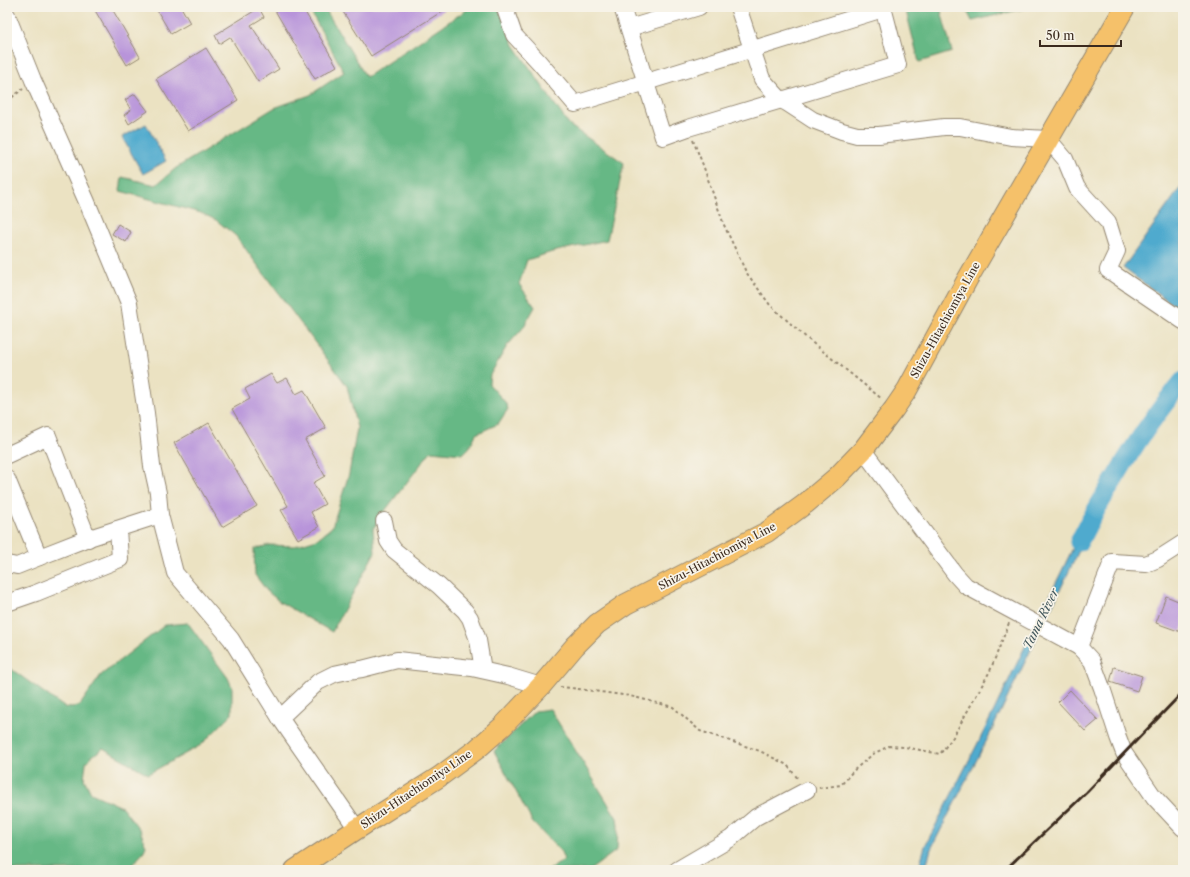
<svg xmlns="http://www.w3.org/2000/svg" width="1190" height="877" font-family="'Libre Caslon Text',serif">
  <rect width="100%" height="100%" fill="#f7f3e8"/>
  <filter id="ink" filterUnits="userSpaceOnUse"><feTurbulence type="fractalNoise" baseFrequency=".025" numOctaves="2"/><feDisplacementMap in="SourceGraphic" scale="8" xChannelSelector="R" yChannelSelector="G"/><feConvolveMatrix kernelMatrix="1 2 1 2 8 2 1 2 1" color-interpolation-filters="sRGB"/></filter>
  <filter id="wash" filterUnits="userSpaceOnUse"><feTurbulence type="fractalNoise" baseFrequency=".012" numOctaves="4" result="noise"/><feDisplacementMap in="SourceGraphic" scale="16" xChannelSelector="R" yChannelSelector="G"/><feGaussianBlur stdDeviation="0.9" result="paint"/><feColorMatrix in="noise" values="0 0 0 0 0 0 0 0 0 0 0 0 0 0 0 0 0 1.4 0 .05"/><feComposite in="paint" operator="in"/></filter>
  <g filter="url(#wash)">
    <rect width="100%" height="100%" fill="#ebe2c2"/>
    <g fill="#66b885" stroke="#507152">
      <path d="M308,7h16l42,70 105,-70h28l15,38 55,80 55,38 -17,77 -55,12 -25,8 -8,24 16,23 -12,21 -16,18 -17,29 -1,9 16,18 3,7 -10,15 -22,10 -7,14 -6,6 -32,-3 -47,61 -11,17 2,23 -43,80 -52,-30 -13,-11 -12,-16 -1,-26 15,-4 25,1 23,-7 15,-12 17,-53 8,-46 -10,-42 -111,-150 -20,-16 -15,-7 -81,-22 2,-14 34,8 20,-17 98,-60 36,-13 34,-23z"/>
      <path d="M905,7h35l12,45 -33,10z"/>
      <path d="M965,7h66l-59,14z"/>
      <path d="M188,623l40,55 4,9v27l-31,31 -53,29 -45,-26 -12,9 -5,6 -2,16 7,14 31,14 18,23 6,16 -3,7 -16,17h-120v-204l57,41 8,1 8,-3 21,-30 64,-50z"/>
      <path d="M550,709l67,109 1,8 -1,24 -27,20h-41l15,-10 -3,-8 -28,-29 -39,-72 41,-40z"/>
    </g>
    <g fill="#50aace" stroke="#466a76">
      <path d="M146,124l20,37 -23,13 -21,-37z"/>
      <path d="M1183,184v128l-60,-44z"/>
      <path d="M1087,519l6,3 -103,212 -59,115 -6,21h-7l7,-24 59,-115z"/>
    </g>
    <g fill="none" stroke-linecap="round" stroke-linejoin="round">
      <path stroke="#50aace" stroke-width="19" d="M1079,542c11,-22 23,-43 36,-64 20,-34 42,-67 68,-97"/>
    </g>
    <g id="blocks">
      <g fill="#b894da">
        <path d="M93,7h18l29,50 -13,8z"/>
        <path d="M155,7h26l9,16 -19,11z"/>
        <path d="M273,7h29l35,59 -22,13z"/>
        <path d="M340,7h109l-78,49z"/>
        <path d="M259,8l5,9 -13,8 28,44 -21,13 -28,-45 -11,7 -4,-9z"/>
        <path d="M206,48l32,52 -50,31 -32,-52z"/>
        <path d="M135,94l13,17 -19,13 -5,-9 7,-5 -6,-10z"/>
        <path d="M118,224l13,8 -5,10 -14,-8z"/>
        <path d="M271,374l6,9 10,-5 9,16 8,-4 22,38 -21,12 20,36 -12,7 12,21 -14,8 8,15 -21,12 -17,-29 7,-4 -56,-97 18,-10 -5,-10z"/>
        <path d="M209,423l48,83 -35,21 -48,-84z"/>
        <path d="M1166,596l17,7v23l-2,6 -25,-9z"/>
        <path d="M1114,667l28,9 -5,15 -27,-9z"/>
        <path d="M1070,690l28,30 -13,11 -27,-29z"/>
      </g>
    </g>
  </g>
  <g filter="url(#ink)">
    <use href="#blocks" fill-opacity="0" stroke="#938670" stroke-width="1"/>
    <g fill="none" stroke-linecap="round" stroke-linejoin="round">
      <g stroke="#938670" stroke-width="18">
        <g id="minor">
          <path d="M510,7l-5,2 9,26 25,27 36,42 308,-95"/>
          <path d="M622,7l41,130 25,-9 210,-63 -15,-58"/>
          <path d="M738,7l24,72 19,21 6,3 26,17 29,11 15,4h22l65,-8h16l51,10 37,2 17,20 12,29 31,34 9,29 -9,19 75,51"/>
          <path d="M7,15l26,65 54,122 42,101 17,110 6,53 6,27 2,22 15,58 56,66 49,79 77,111"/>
          <path d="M629,28l70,-21"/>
          <path d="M863,450l92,124 11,12 113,61 13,14 10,27 16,49 6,16 30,44 29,31"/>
          <path d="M7,455l41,-19 40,103"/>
          <path d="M7,479l32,78"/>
          <path d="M384,521l4,20 6,9 45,36 26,25 5,7 8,22 5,30"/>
          <path d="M7,564l10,2 30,-12 36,-14 77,-25"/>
          <path d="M7,603l29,-10 84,-34 -2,-30"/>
          <path d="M1079,647l33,-85 34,2 12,-5 25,-16"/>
          <path d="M280,718l38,-36 16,-8 14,-3 14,-2 35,-9 75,8 36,8 33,10"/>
          <path d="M677,870l53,-31 26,-22 51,-27"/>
        </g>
      </g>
      <g stroke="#938670" stroke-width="22">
        <path id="major" d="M295,870l62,-41 82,-52 38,-28 26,-23 38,-40 34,-40 22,-22 29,-20 141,-72 38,-28 32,-27 26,-27 31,-41 13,-19 60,-110 158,-273"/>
      </g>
      <g stroke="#938670" stroke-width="2" stroke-dasharray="3 3" stroke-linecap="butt">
        <path d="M7,101l16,-12"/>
        <path d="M693,140l10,25 21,60 22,47 24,33 39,35 73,59"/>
        <path d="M560,687l11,1 59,8 43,11 27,24 60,20 27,14 12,15"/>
        <path d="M819,788l22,-3 12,-14 20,-17 16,-8 16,1 35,7 13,-17 37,-66 19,-48"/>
      </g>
      <use href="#minor" stroke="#fff" stroke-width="16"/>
      <use href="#major" stroke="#f5c16b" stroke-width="20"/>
      <path stroke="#3b2a1e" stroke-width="3" d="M1005,870l82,-78 96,-100"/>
    </g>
  </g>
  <g text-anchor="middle" stroke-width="3.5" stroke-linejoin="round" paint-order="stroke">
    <g font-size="11" fill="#3b2a1e" stroke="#f7f3e8">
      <text transform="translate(945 320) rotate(-61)" y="4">Shizu-Hitachiomiya Line</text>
      <text transform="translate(717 556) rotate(-28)" y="4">Shizu-Hitachiomiya Line</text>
      <text transform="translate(416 789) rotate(-34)" y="4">Shizu-Hitachiomiya Line</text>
    </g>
    <g font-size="12" font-style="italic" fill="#42575c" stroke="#f7f3e8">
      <text transform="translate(1041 619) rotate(-64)" y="4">Tama River</text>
    </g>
  </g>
  <rect width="1190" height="877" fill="none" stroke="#f7f3e8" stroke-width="24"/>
  <path d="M1040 40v6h81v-6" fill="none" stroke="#3b2a1e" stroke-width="2"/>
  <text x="1046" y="40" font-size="12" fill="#3b2a1e" stroke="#f7f3e8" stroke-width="3" paint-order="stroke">50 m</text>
</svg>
